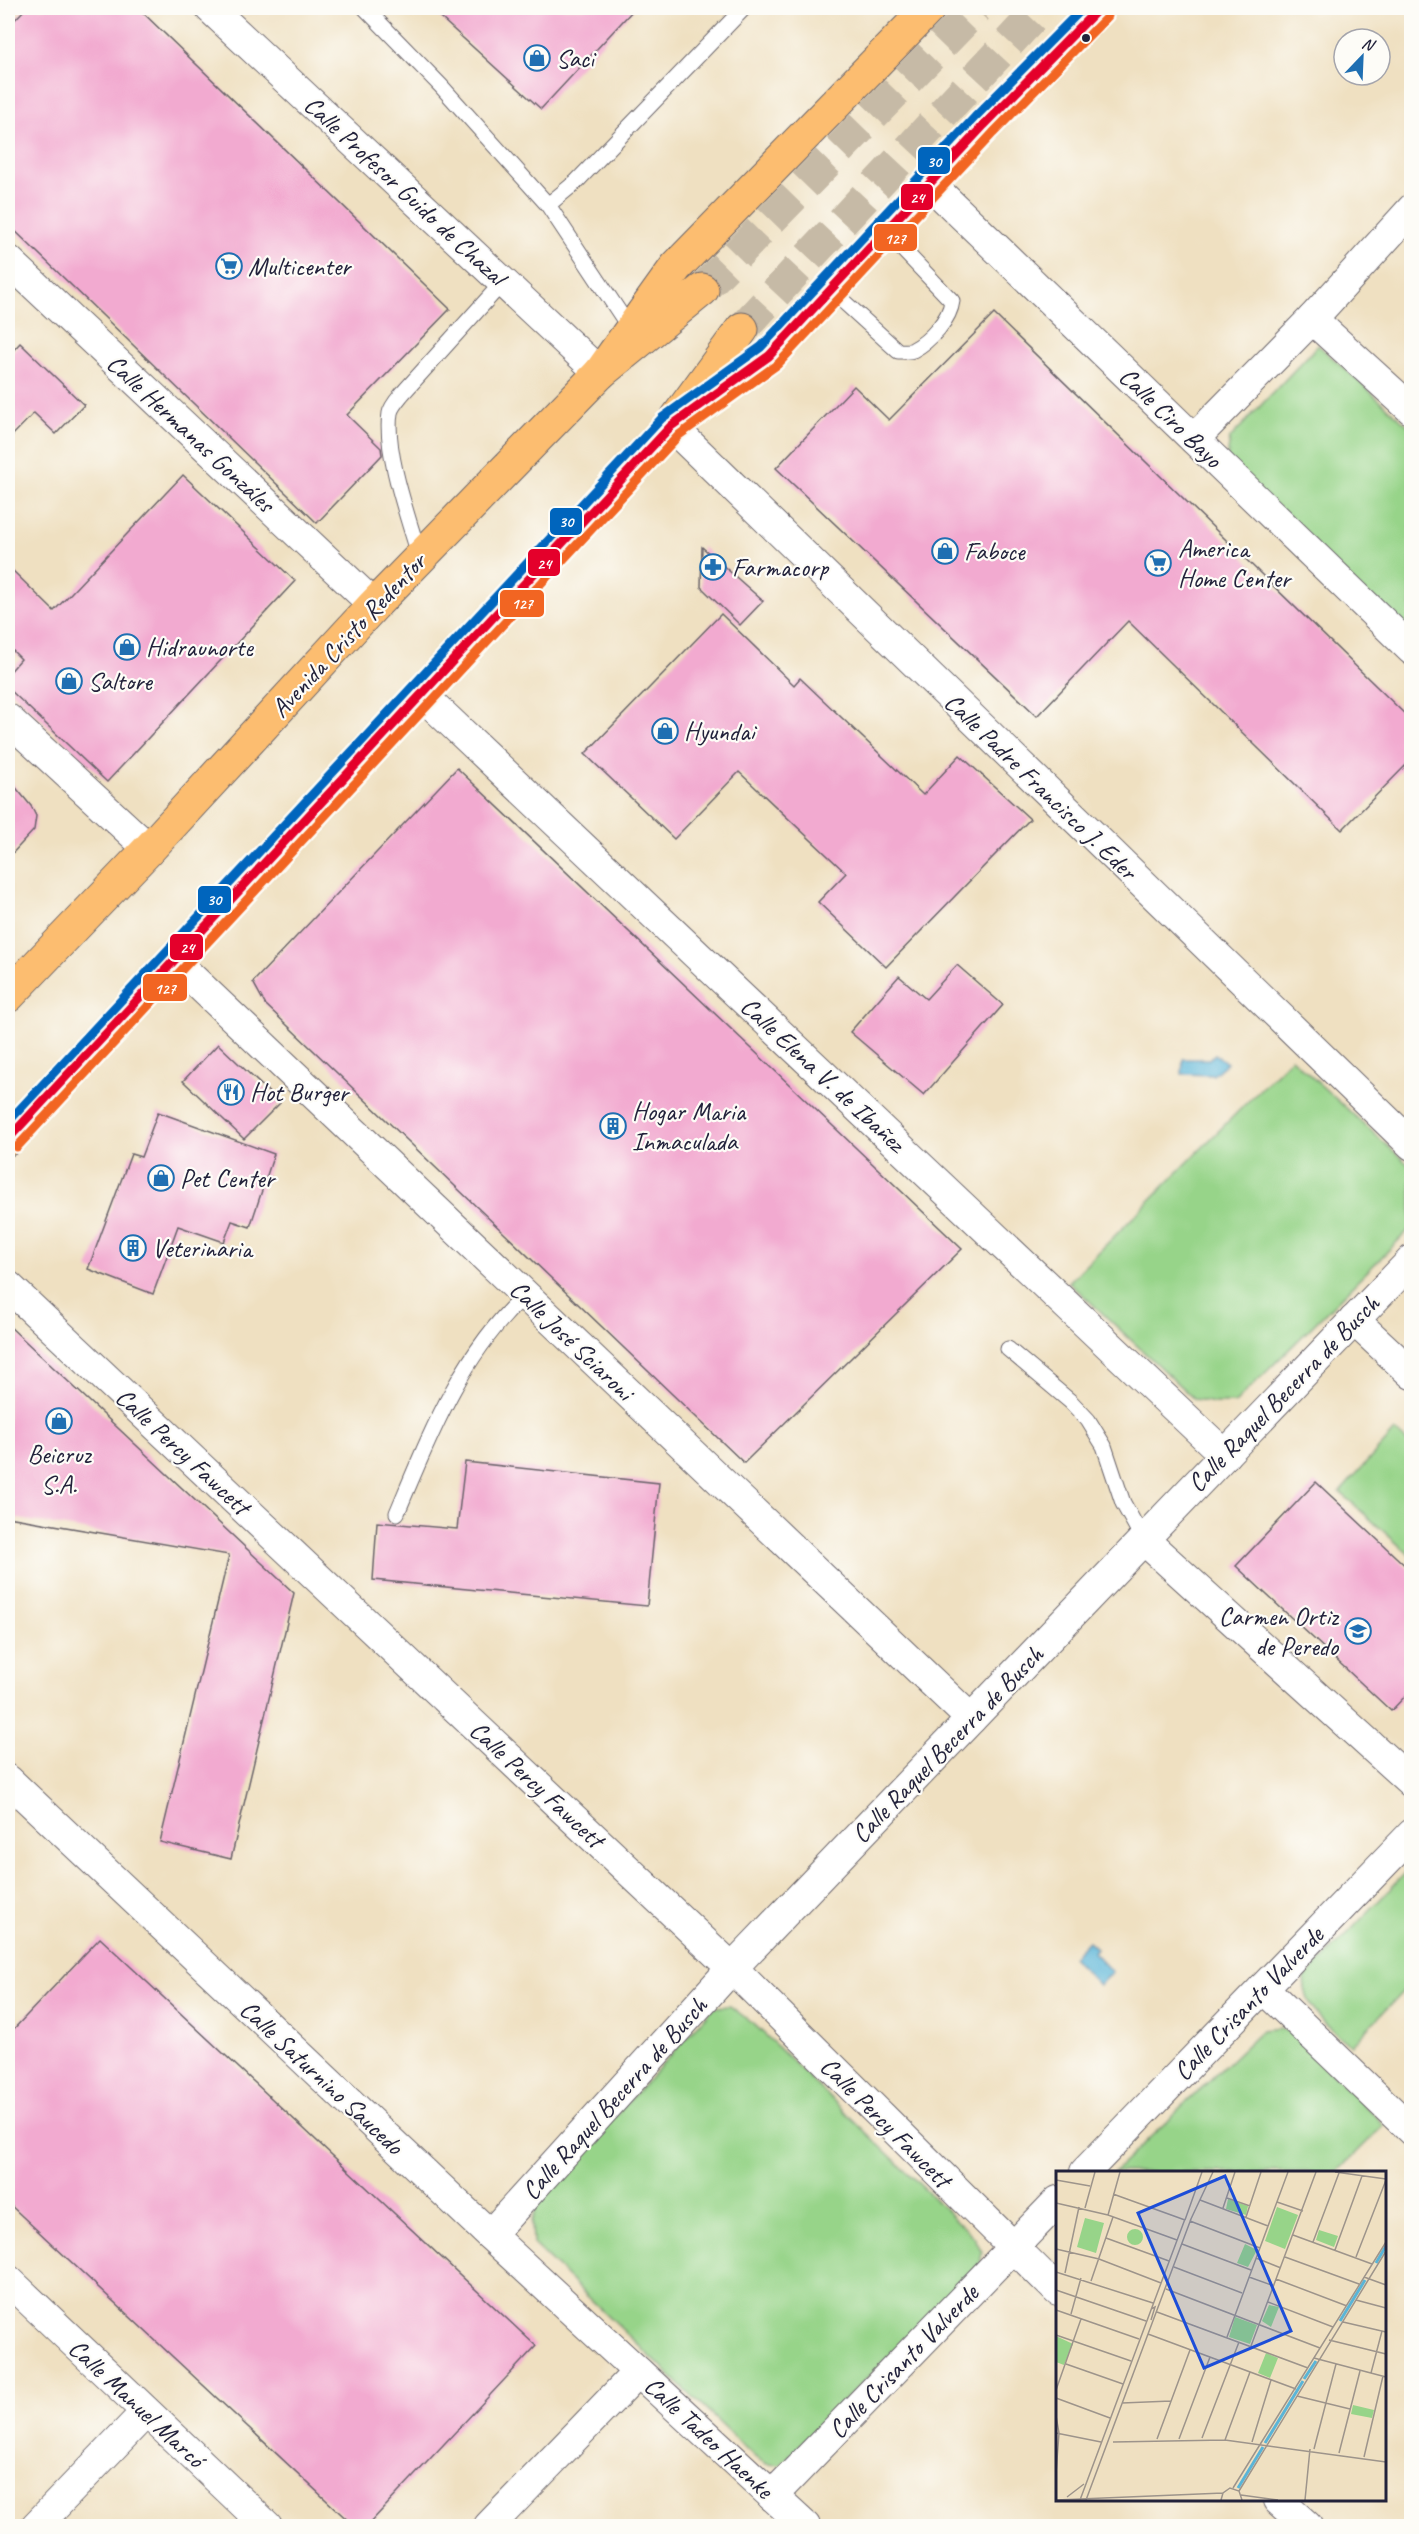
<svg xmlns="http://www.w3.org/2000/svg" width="1419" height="2534" font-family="Caveat,sans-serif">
  <rect width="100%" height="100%" fill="#fdfcf7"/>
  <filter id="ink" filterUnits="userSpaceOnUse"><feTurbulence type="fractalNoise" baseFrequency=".0167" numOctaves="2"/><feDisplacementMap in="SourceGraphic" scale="12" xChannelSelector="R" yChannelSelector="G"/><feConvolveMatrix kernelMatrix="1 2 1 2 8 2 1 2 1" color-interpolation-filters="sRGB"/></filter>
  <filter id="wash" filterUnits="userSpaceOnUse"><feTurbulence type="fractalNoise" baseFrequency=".008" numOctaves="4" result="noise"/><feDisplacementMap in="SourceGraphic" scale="24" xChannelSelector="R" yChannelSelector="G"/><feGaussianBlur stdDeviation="1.35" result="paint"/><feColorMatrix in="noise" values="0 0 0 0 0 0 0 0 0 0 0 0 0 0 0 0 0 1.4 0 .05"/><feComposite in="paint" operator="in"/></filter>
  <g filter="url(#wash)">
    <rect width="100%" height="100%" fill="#efe0c1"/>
    <g fill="#97d489" stroke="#5c7b62" stroke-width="1.5">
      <path d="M1318,345l93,83v216l-185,-179 4,-27z"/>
      <path d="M1291,1058l120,109v61l-176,175h-21l-20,-4 -125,-117z"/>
      <path d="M1395,1431l16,14v111l-71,-64z"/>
      <path d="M1411,1867v116l-60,63c-23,-21 -46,-34 -47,-67z"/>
      <path d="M730,2006l24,18 220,213 8,15 -2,13 -200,200 -13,-1 -11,-6 -223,-214 -1,-23 7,-20 175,-194z"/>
      <path d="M1280,2028l14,6 90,91 -47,47h-223l148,-142z"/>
    </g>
    <g fill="#5ab5d8" stroke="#3e6c8a" stroke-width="1.5">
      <path d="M1215,1054l12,9 -14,12 -31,-1 1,-15h26z"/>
      <path d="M1088,1941l8,7 -3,4 19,20 -13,13 -27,-28z"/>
    </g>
    <g id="blocks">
      <g fill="#f2aad0">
        <path d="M26,8h112l312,301 -103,106 34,33 1,7 -65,68 -309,-299v-197z"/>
        <path d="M430,8h205l-94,101z"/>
        <path d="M994,314l418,407v38l-70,71 -214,-209 -91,95 -261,-248 78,-82 35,34z"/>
        <path d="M20,343l64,62 -28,29 -22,-21 -26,27v-84z"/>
        <path d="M183,475l112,106 -188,201 -99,-94v-14l13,-15 -13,-13v-80l46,45z"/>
        <path d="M702,547l61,54 -23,24 -39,-38z"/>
        <path d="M721,614l73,71 6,-7 123,117 37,-40 70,64 -144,148 -68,-65 28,-29 -107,-101 -65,67 -89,-85z"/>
        <path d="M457,768l505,481 -218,214 -479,-459 -12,-22z"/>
        <path d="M8,778l23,28 5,10 -2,14 -26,28z"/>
        <path d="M957,965l46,40 -79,90 -74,-63 49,-56 27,23z"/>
        <path d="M218,1044l62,59 -36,36 -61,-58z"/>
        <path d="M158,1112l116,42 -24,73 -18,-6 -8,21 -46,-16 -25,68 -65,-25 43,-115 10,3z"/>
        <path d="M8,1325l286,268 -63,266 -71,-17 69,-287 -221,-38z"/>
        <path d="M465,1462l194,21 -12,123 -274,-26 4,-58 80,7z"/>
        <path d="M1316,1482l96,90v117l-21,22 -155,-145z"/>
        <path d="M100,1938l436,408 -169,180h-13l-346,-323v-168z"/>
      </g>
    </g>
  </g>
  <g filter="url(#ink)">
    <use href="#blocks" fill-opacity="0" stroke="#6a646a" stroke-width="1.5"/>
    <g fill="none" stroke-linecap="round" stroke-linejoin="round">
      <g stroke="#c6baa6" stroke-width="33" stroke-dasharray="33 16" stroke-linecap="butt">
        <path d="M702,290l275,-282"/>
        <path d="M742,329l299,-321"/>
      </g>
      <g stroke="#6a646a" stroke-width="17">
        <g id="lane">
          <path d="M365,8l76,78 107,119 83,125"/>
          <path d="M548,205l29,-24 167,-173"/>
          <path d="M832,291l66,60c5,0 11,1 15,-1 17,-9 37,-31 39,-49l-66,-69"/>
          <path d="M420,558c-11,-38 -36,-106 -30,-145 1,-6 8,-14 12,-19l101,-112"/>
          <path d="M1008,1349l63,53 17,18 16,26 19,57 20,36"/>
          <path d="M397,1513c33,-78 64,-159 128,-218"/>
        </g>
      </g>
      <g stroke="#6a646a" stroke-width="32">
        <g id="street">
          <path d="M210,8l390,365"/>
          <path d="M930,184l482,466"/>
          <path d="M8,260l366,345"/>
          <path d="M1312,319l100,91"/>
          <path d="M671,426l741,719"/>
          <path d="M1194,439l118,-120 100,-110"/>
          <path d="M421,694l804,761"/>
          <path d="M8,719l141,130"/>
          <path d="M173,960l798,759"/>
          <path d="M8,1286l724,682 326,323"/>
          <path d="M1354,1320l58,54"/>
          <path d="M1143,1539l269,244"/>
          <path d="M8,1780l482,455 315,291"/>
          <path d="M1263,1988l149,143"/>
          <path d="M1085,2172l327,-338"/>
          <path d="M490,2235l242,-267 680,-708"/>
          <path d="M8,2280l259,246"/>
          <path d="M772,2496l286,-295"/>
          <path d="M1278,2500l29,26"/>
          <path d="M36,2526l110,-114"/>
          <path d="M489,2526l149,-154"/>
        </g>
      </g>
      <g stroke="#6a646a" stroke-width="35">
        <g id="primary">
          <path d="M8,996l141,-147 225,-244 226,-232 102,-83"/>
          <path d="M8,1139l663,-713 71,-97"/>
        </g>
      </g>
      <g stroke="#6a646a" stroke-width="35">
        <g id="highway">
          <path d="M600,373l76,-106 253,-259"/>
          <path d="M671,426l98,-70 215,-231 115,-117"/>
        </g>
      </g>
      <use href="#lane" stroke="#fff" stroke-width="15"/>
      <use href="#street" stroke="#fff" stroke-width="30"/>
      <use href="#primary" stroke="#fcbd6f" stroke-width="33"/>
      <use href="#highway" stroke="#fcbd6f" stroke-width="33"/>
      <g stroke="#fdfcf7" stroke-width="14">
        <path id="bus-1" d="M8,1139l663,-713 98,-70 215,-231 115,-117"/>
      </g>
      <g stroke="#fdfcf7" stroke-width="14">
        <path id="bus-2" d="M17,1147l662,-712 99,-71 215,-231 115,-117"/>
      </g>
      <g stroke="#fdfcf7" stroke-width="14">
        <path id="bus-3" d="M8,1122l654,-704 99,-71 214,-230 108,-109"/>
      </g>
      <use href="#bus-1" stroke="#e4002b" stroke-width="9"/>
      <use href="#bus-2" stroke="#f26522" stroke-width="9"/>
      <use href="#bus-3" stroke="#0065bd" stroke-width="9"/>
    </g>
  </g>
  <defs>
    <g id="shop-ring" transform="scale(1.35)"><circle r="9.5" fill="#fdfcf7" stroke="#1f6fb2" stroke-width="1.5"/><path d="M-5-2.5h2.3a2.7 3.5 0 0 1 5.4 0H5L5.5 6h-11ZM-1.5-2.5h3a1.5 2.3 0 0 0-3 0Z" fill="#1f6fb2"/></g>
    <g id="supermarket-ring" transform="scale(1.35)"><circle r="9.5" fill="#fdfcf7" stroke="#1f6fb2" stroke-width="1.5"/><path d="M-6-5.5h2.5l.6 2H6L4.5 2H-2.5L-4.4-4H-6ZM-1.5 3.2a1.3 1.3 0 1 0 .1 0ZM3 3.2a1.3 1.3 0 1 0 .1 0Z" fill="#1f6fb2"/></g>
    <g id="pharmacy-ring" transform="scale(1.35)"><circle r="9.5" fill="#fdfcf7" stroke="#1f6fb2" stroke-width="1.5"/><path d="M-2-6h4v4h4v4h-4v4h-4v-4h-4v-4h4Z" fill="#1f6fb2"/></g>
    <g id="restaurant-ring" transform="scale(1.35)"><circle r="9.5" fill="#fdfcf7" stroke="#1f6fb2" stroke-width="1.5"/><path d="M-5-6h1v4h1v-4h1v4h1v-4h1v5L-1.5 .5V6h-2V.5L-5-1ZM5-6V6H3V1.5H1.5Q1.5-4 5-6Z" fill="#1f6fb2"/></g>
    <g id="building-ring" transform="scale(1.35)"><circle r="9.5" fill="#fdfcf7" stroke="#1f6fb2" stroke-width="1.5"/><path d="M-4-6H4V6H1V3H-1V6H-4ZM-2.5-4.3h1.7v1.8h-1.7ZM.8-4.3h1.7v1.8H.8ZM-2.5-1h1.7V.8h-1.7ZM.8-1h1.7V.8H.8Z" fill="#1f6fb2"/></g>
    <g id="school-ring" transform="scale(1.35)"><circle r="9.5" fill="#fdfcf7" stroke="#1f6fb2" stroke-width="1.5"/><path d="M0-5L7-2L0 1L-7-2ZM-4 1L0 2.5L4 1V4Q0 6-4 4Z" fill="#1f6fb2"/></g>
  </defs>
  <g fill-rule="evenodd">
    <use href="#shop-ring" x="537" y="58"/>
    <use href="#supermarket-ring" x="229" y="266"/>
    <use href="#shop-ring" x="945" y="551"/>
    <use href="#supermarket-ring" x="1158" y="563"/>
    <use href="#pharmacy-ring" x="713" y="567"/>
    <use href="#shop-ring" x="127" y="647"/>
    <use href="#shop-ring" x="69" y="681"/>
    <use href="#shop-ring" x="665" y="731"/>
    <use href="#restaurant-ring" x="231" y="1092"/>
    <use href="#building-ring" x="613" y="1126"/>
    <use href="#shop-ring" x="161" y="1178"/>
    <use href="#building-ring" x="133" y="1248"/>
    <use href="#shop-ring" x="59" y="1421"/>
    <use href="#school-ring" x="1358" y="1631"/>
  </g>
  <circle fill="#22223b" stroke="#fdfcf7" stroke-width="2" cx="1086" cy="38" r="5"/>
  <g text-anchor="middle" stroke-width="4.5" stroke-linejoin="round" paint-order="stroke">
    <g font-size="26" fill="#22223b" stroke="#fdfcf7" text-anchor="start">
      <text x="556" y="67">Saci</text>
      <text x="248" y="275">Multicenter</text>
      <text x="1178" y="557">America<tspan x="1178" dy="30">Home Center</tspan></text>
      <text x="964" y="560">Faboce</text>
      <text x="732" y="576">Farmacorp</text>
      <text x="146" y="656">Hidraunorte</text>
      <text x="88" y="690">Saltore</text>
      <text x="684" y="740">Hyundai</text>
      <text x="250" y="1101">Hot Burger</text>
      <text x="632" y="1120">Hogar Maria<tspan x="632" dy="30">Inmaculada</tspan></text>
      <text x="180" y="1187">Pet Center</text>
      <text x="152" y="1257">Veterinaria</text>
      <text x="59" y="1463" text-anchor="middle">Beicruz<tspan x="59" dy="30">S.A.</tspan></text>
      <text x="1338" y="1625" text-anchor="end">Carmen Ortiz<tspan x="1338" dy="30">de Peredo</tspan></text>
    </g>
    <g font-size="26" fill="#22223b" stroke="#fdfcf7">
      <text transform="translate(405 190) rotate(43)" y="9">Calle Profesor Guido de Chazal</text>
      <text transform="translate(1171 417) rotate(44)" y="9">Calle Ciro Bayo</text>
      <text transform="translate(191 433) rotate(43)" y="9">Calle Hermanas Gonzáles</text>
      <text transform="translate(348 635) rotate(-47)" y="9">Avenida Cristo Redentor</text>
      <text transform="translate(1041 786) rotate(44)" y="9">Calle Padre Francisco J. Eder</text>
      <text transform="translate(823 1074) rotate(43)" y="9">Calle Elena V. de Ibañez</text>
      <text transform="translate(572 1340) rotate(44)" y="9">Calle José Sciaroni</text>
      <text transform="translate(1283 1393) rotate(-46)" y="9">Calle Raquel Becerra de Busch</text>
      <text transform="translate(183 1451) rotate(43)" y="9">Calle Percy Fawcett</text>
      <text transform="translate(947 1744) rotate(-46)" y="9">Calle Raquel Becerra de Busch</text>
      <text transform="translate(537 1784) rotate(43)" y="9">Calle Percy Fawcett</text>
      <text transform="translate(1248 2003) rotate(-46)" y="9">Calle Crisanto Valverde</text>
      <text transform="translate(322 2077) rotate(43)" y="9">Calle Saturnino Saucedo</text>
      <text transform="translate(614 2098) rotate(-48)" y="9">Calle Raquel Becerra de Busch</text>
      <text transform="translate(886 2122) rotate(45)" y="9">Calle Percy Fawcett</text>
      <text transform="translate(903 2361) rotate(-46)" y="9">Calle Crisanto Valverde</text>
      <text transform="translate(137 2403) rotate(43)" y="9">Calle Manuel Marcó</text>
      <text transform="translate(709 2437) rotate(43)" y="9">Calle Tadeo Haenke</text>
    </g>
  </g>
  <g transform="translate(1056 2171)">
    <rect width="330" height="330" fill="#efe0c1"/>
    <path d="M172,28l20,7 -2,9 -20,-6zM221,36l21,8 -13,34 -20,-8zM29,47l19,5 -8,30 -19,-6zM71 66a8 8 0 1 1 16 0a8 8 0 1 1-16 0ZM263,59l19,6 -4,11 -18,-7zM189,73l12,6 -9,17 -11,-4zM213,134l10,2 -8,20 -9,-6zM179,146l22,8 -7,19 -21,-7zM0,165l17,8 -9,21 -8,-3zM210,182l12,5 -8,20 -12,-5zM297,234l21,5 -2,8 -21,-4z" fill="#97d489"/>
    <path fill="none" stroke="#5ab5d8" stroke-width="3" d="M320,92l10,-17M284,150l25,-41M248,208l12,-18M209,272l38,-62M182,317l25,-41"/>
    <path fill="none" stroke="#9d948b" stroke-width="1.5" d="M279,1l51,7M0,9l34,6M57,23l72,26M171,27l23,8M144,29l68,26M221,31l26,9M0,32l52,12 69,25M29,37l10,-36M167,37l12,-36M52,44l12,-43M190,46l15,-45M129,49l17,-48M134,50l70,27M134,50l23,-49M237,64l79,29M50,67l63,23M257,71l26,-69M126,73l69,26M0,78l43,10 62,24M279,79l27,-74M229,86l74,27M300,86l30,-77M200,87l25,10M118,96l68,26M0,101l97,31M9,102l14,-66M193,106l25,9M308,106l22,8M220,108l71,27M35,110l22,-64M110,118l154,59M0,119l90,31M300,129l30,8M212,131l65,25M0,139l83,29M101,141l151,56M15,143l10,-36M95,149l4,-13 -4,2M287,151l43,10M92,163l148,55M0,164l75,26M171,166l61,-165M273,169l57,14M195,175l65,-174M258,187l72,19M10,193l57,20M315,202l11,-42M0,219l25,-71M241,225l53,13M0,227l54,20M66,232l49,-2M0,245l3,17 -3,40M0,262l45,9M146,267l37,-96M101,268l33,-89M123,268l31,-82M169,269l25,-68M57,271l112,-2 161,22M196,271l19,-62M258,278l22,-85M283,282l21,-82M308,286l19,-81M177,317l153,-246M183,320l147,-240M185,324l37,5M11,326l17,-13M0,329l167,-7M24,329l105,-281M30,329l105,-281M165,329l2,-7 7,-5 9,3 3,9M249,329l5,-51"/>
    <path fill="#1d4ed8" fill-opacity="0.15" stroke="#1d4ed8" stroke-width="3" d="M169,5l66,155 -87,37 -66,-155z"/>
    <rect width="330" height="330" fill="none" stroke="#22223b" stroke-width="3"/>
  </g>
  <g stroke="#fdfcf7" stroke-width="2">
    <rect x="917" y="146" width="34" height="29" rx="6" fill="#0065bd"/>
    <rect x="900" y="183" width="34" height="28" rx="6" fill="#e4002b"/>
    <rect x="873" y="223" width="45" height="29" rx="6" fill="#f26522"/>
    <rect x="549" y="507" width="34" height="29" rx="6" fill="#0065bd"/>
    <rect x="527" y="548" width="34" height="29" rx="6" fill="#e4002b"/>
    <rect x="499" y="589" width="46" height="29" rx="6" fill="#f26522"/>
    <rect x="197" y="885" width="35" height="29" rx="6" fill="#0065bd"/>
    <rect x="169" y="933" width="35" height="28" rx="6" fill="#e4002b"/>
    <rect x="142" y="973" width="46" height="29" rx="6" fill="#f26522"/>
  </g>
  <g font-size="16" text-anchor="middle" font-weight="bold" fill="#fff">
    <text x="934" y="167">30</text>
    <text x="917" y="203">24</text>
    <text x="895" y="244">127</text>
    <text x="566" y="527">30</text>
    <text x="544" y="569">24</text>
    <text x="522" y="609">127</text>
    <text x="214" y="905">30</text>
    <text x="187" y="953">24</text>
    <text x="165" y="994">127</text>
  </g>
  <rect width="1419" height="2534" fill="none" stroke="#fdfcf7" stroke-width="30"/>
  <g transform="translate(1362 57) rotate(23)"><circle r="28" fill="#fdfcf7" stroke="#a5a5ac" stroke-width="1.5"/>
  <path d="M0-4.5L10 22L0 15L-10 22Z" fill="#1f6fb2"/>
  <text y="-9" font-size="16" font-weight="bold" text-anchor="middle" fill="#22223b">N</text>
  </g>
</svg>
